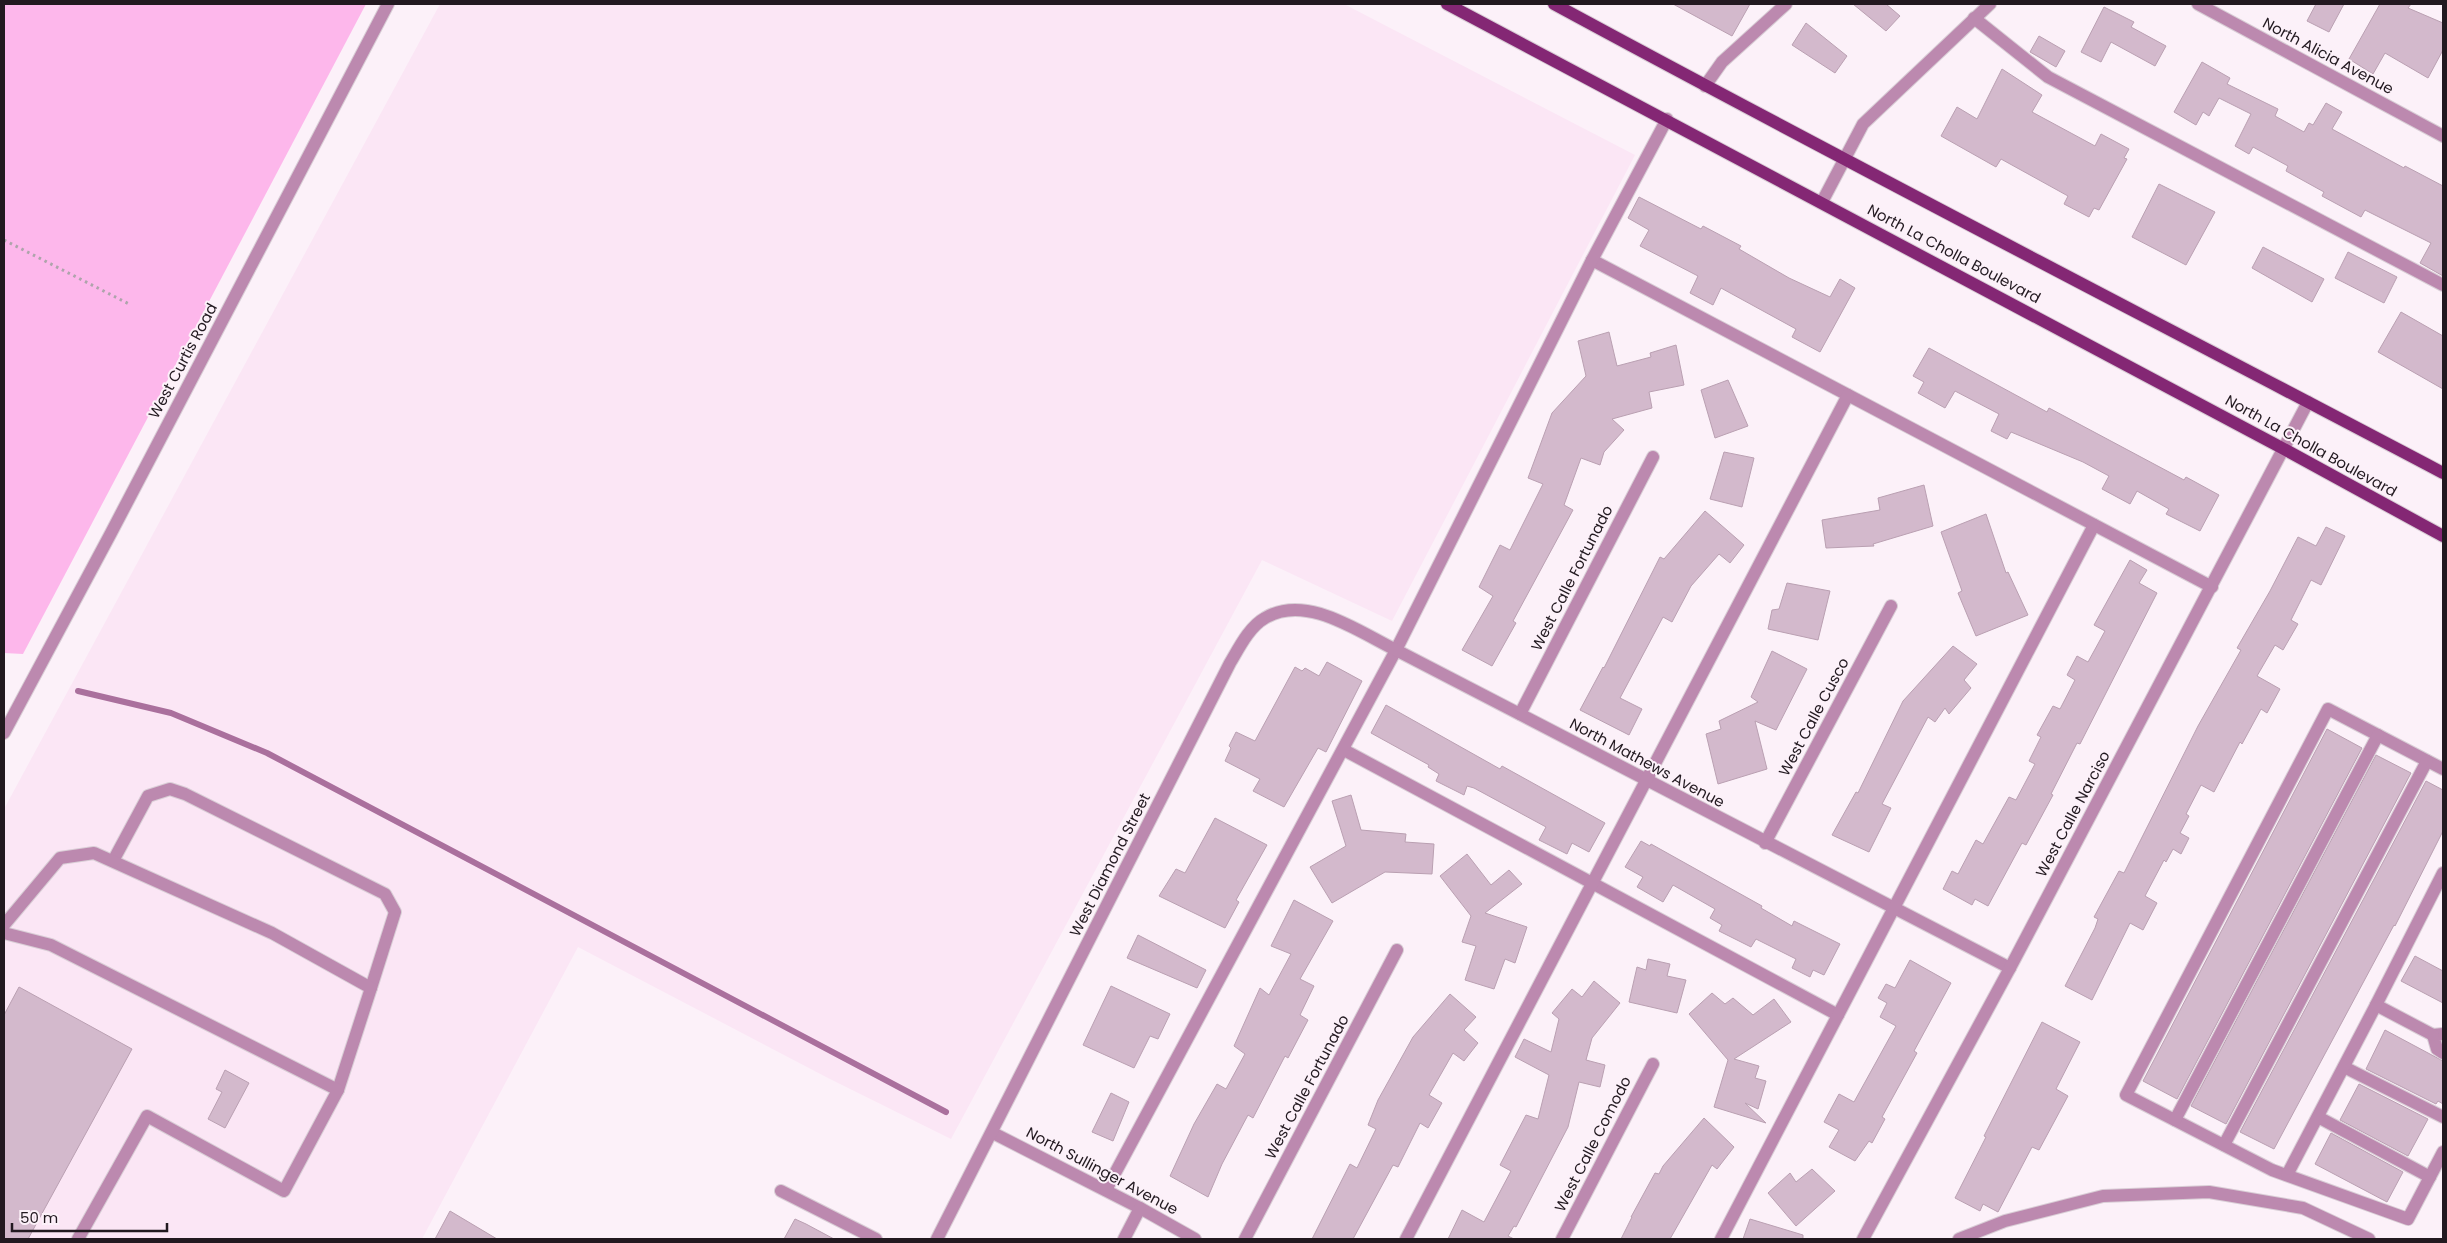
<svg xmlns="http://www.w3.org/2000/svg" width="2447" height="1243" font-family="Poppins,sans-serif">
  <rect width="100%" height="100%" fill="#fcf1f9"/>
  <path fill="#fbe6f5" d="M440,4h904l291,151 -243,466 -130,-61 -311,579 -123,-61 -250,-131 -156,292h-418v-430z"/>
  <path fill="#fdb7eb" d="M4,4h362l-343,650 -19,-1z"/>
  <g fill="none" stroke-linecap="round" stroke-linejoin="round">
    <path stroke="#aa709d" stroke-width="6" d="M78,691l93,22 96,40 679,359"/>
  </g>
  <g fill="#d3b9cc" stroke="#baa0b2">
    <path d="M1673,4h77l-18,32z"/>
    <path d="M1853,4h33l14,12 -14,15z"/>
    <path d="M2316,4h28l-15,28 -22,-11z"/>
    <path d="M2380,4h31l-3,4 35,15v27l-15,28 -43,-25 -12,21 -24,-15z"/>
    <path d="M2104,7l30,15 -3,5 35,19 -11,20 -44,-24 -10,20 -20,-10z"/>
    <path d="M1806,23l41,33 -12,17 -43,-28z"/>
    <path d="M2039,36l26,15 -9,16 -26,-15z"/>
    <path d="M2202,62l28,16 -3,6 51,25 -3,7 29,16 5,-9 4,2 13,-22 16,9 -10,17 72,39 1,-2 38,20v90l-23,-13 11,-20 -66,-33 -4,7 -39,-21 2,-4 -38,-21 2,-5 -35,-19 -4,7 -14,-8 16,-32 -32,-16 -10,18 -6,-4 -7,13 -22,-13z"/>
    <path d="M2002,69l40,26 -10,17 63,34 6,-12 28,15 -5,9 3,1 -28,51 -5,-2 -5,9 -25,-13 4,-8 -67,-37 -5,8 -55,-31 16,-29 20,12z"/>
    <path d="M2159,184l56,28 -29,53 -54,-28z"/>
    <path d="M1639,197l62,32 2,-3 38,20 -2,3 50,29 41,19 10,-18 15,9 -35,64 -28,-15 4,-8 -75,-41 -8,17 -23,-12 8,-17 -58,-30 9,-16 -21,-12z"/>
    <path d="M2263,247l61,32 -12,23 -60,-34z"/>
    <path d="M2348,252l49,25 -13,26 -49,-25z"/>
    <path d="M2401,312l42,24v53l-65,-37z"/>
    <path d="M1609,332l8,34 34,-9 -1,-4 26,-8 8,40 -35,7 3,16 -40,11 12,11 -20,22 -4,13 -19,-7 -17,47 9,5 -60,111 3,2 -24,43 -30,-16 31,-54 -14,-9 21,-42 10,5 33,-66 -15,-6 24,-65 34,-37 -8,-35z"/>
    <path d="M1929,348l118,64 2,-4 135,72 2,-3 33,18 -19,36 -34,-17 3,-5 -32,-18 -7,13 -28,-15 7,-13 -26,-14 -72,-30 -4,7 -16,-8 8,-17 -44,-23 -10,17 -27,-15 6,-11 -11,-6z"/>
    <path d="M1728,380l20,46 -33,12 -14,-48z"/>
    <path d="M1724,452l30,6 -12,49 -32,-8z"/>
    <path d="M1924,485l9,41 -60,18 1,2 -48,2 -4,-28 58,-10 -2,-12z"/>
    <path d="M1705,511l39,34 -14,18 -11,-9 -28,32 -19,36 -9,-5 -43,81 22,11 -13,26 -49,-25 23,-43 1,1 56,-111 4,2z"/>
    <path d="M1986,514l20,59 2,-1 20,43 -52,21 -18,-43 4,-2 -21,-59z"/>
    <path d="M2326,527l19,9 -24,49 -10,-5 -20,40 7,4 -15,26 -8,-5 -18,31 23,13 -13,24 -6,-4 -19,35 -2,-2 -26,50 -13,-7 -15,29 3,2 -9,17 9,5 -8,16 -8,-5 -7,13 -2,-2 -19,36 12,7 -14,27 -13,-7 -38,77 -27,-14 30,-58 3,-9 -4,-2 25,-46 5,2 74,-147 43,-76 -4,-2 33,-57 28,-54 18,9z"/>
    <path d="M2130,560l17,10 -8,13 18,10 -77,151 -3,-1 -26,51 2,1 -27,50 -4,-2 -34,63 -13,-7 -3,6 -29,-16 9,-18 6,3 18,-34 7,4 26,-47 7,3 19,-36 -6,-3 12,-24 -4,-2 16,-29 7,3 15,-29 -8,-5 10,-19 11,6 17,-31 -11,-6z"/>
    <path d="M1787,583l43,8 -12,49 -50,-11 4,-19 7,-1z"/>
    <path d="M1953,646l24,18 -13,16 7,8 -22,26 -4,-6 -10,14 -7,-5 -46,87 9,4 -22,44 -37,-17 24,-43 2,1 45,-92z"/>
    <path d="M1772,651l35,18 -31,61 -21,-9 12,48 -49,15 -12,-50 15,-5 -2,-8 39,-19 -7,-5z"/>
    <path d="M1327,662l35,19 -36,71 -8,-4 -34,59 -31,-16 7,-12 -35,-18 6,-13 -2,-2 7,-14 19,9 40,-74 7,4 3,-3 14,8z"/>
    <path d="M1386,705l114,64 2,-3 103,57 -16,29 -17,-9 -5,11 -28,-14 7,-13 -72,-39 -7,-2 -3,9 -28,-14 3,-7 -11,-7 1,-2 -58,-32z"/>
    <path d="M2327,729l35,19 -185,351 -34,-18z"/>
    <path d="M2376,755l35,18 -185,351 -35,-18z"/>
    <path d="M2426,781l17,9v41l-48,95 -1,-1 -120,224 -34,-17z"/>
    <path d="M1351,795l10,35 45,4 -1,8 29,2 -2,30 -47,-2 -53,31 -22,-36 36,-21 -14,-45z"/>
    <path d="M1215,818l52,27 -31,55 3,2 -14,26 -66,-32 17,-27 9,4z"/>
    <path d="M1641,841l9,5 1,-2 111,62 -1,2 31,18 2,-5 46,23 -16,31 -11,-5 -3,7 -18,-9 4,-9 -40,-20 -5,8 -32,-16 3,-6 -12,-7 5,-9 -42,-24 -10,17 -26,-15 6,-10 -18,-10z"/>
    <path d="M1467,854l24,31 18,-15 13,14 -37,29 42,14 -12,36 -10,-4 -11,30 -29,-9 11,-34 -14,-4 9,-26 -31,-40z"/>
    <path d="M1294,900l39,21 -33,58 14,7 -14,29 8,5 -20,38 -3,-2 -32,62 -5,-3 -26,49 -14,33 -38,-21 24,-52 23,-40 9,5 19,-35 -11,-8 26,-58 9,7 22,-41 -20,-8z"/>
    <path d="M1138,935l68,35 -9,18 -70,-30z"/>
    <path d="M2415,956l28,15v32l-42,-22z"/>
    <path d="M1648,959l22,5 -3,12 19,4 -9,33 -48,-11 8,-35 9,3z"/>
    <path d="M1910,960l41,23 -37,68 3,2 -35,64 3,2 -13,24 -3,-2 -14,20 -26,-14 10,-17 -15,-8 15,-28 15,8 42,-76 -16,-9 7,-14 -9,-5 8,-14 9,4z"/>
    <path d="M1594,981l26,22 -28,35 -6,22 19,5 -5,22 -21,-5 -11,45 -52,100 -2,-1 -6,10 6,3h-66l14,-29 22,12 27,-51 -11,-6 26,-50 12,4 11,-44 -34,-18 9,-18 27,13 8,-33 -7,-6 20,-24 10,8z"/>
    <path d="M1111,986l59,28 -12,25 -8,-3 -16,32 -51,-23z"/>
    <path d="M19,987l113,62 -104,190h-24v-224z"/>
    <path d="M1712,993l13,11 8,-6 20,17 21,-16 17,23 -57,37 25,7 -4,12 11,3 -8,28 -13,-6 21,20 -52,-16 14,-47 -39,-46z"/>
    <path d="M1450,994l26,23 -12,13 14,13 -14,18 -11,-8 -24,42 13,8 -14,25 -8,-5 -22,44 -5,-2 -40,74h-41l38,-75 7,4 19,-39 -8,-4 10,-25 35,-63z"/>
    <path d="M2042,1022l38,20 -24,47 12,7 -29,54 -7,-3 -34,65 -15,-8 -3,7 -25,-13 31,-61 -2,-1z"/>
    <path d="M2385,1030l58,31v43l-5,-3 -2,3 -70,-35z"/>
    <path d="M225,1070l24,13 -24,45 -17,-9 14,-27 -6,-3z"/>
    <path d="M2359,1084l69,35 -20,37 -68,-36z"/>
    <path d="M1111,1093l18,9 -16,39 -21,-9z"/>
    <path d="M1704,1118l30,29 -17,22 -5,-4 -42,74h-49l11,-22h-1l24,-44 4,1 4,-8z"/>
    <path d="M2331,1133l72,39 -16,30 -72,-38z"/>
    <path d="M1812,1169l23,22 -39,35 -28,-33 22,-20 6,9z"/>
    <path d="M450,1211l47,28h-62z"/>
    <path d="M795,1219l11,5 28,15h-50z"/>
    <path d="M1750,1219l53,16v4h-60z"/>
  </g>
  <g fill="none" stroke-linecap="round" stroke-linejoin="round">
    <g stroke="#d9ced6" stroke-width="14">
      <g id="minor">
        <path d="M2198,4l245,132"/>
        <path d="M1974,18l74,59 395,208"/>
        <path d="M1705,86l17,-24 64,-58"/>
        <path d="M1822,202l41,-78 127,-120"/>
        <path d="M1592,260l620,327"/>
        <path d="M1520,714l133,-257"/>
        <path d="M4,733l107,-200 277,-529"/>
        <path d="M1344,750l494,265"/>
        <path d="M2443,769l-115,-60 -202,386 146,75 136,49 35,-67"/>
        <path d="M1765,843l126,-237"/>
        <path d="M113,861l35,-65 22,-7 15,5 200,100 10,18 -24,76"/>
        <path d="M4,925l56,-67 34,-5 178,80 99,55 -33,102"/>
        <path d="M4,933l47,12 287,145 -54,101 -137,-75 -69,123"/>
        <path d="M2443,1034l-10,1 4,14 6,4"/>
        <path d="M2433,1035l-57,-30 67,-132"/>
        <path d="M2344,1067l99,50"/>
        <path d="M2318,1117l112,60"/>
        <path d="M2175,1120l203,-385"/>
        <path d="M993,1133l147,75 55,31"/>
        <path d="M2224,1145l203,-384"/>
        <path d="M2287,1175l89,-170"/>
        <path d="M1106,1190l290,-540 196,-390 75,-141"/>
        <path d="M781,1191l95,48"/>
        <path d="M937,1239l293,-576c9,-15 19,-36 35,-45 41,-25 94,14 131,32l614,318"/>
        <path d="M1124,1239l16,-31"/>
        <path d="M1245,1239l152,-289"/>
        <path d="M1406,1239l442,-844"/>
        <path d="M1562,1239l91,-175"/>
        <path d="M1721,1239l373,-714"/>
        <path d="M1863,1239l147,-271 298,-566"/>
        <path d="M1959,1239l46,-18 98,-25 106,-4 94,16 66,31"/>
      </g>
    </g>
    <g stroke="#d9ced6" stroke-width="14">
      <g id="major">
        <path d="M1447,4l835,444 161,88"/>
        <path d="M1554,4c295,160 593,313 889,469"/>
      </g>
    </g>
    <path stroke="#aea4ab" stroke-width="3" stroke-dasharray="2.5 4" stroke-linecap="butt" d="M4,240l127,65"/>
    <use href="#minor" stroke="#bc89af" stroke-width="12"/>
    <use href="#major" stroke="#842774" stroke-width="12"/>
  </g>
  <g text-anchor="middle" stroke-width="4" stroke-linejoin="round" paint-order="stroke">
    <g font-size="15" fill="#221920" stroke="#fcf1f9">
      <text transform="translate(2328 56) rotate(28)" y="5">North Alicia Avenue</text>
      <text transform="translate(1954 254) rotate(28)" y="5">North La Cholla Boulevard</text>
      <text transform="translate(183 361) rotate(-62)" y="5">West Curtis Road</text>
      <text transform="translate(2311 446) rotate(29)" y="5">North La Cholla Boulevard</text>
      <text transform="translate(1572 578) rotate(-63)" y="5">West Calle Fortunado</text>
      <text transform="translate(1814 717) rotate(-62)" y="5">West Calle Cusco</text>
      <text transform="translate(1647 763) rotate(28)" y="5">North Mathews Avenue</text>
      <text transform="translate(2073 814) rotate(-62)" y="5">West Calle Narciso</text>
      <text transform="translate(1110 865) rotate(-63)" y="5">West Diamond Street</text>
      <text transform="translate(1307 1087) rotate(-62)" y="5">West Calle Fortunado</text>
      <text transform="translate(1593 1144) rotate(-63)" y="5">West Calle Comodo</text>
      <text transform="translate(1102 1171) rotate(28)" y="5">North Sullinger Avenue</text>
    </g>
  </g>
  <rect width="2447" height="1243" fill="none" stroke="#221920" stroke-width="10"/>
  <path d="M12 1223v8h155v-8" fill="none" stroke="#221920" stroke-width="2.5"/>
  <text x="20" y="1223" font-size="15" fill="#221920" stroke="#fcf1f9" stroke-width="4" paint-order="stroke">50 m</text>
</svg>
